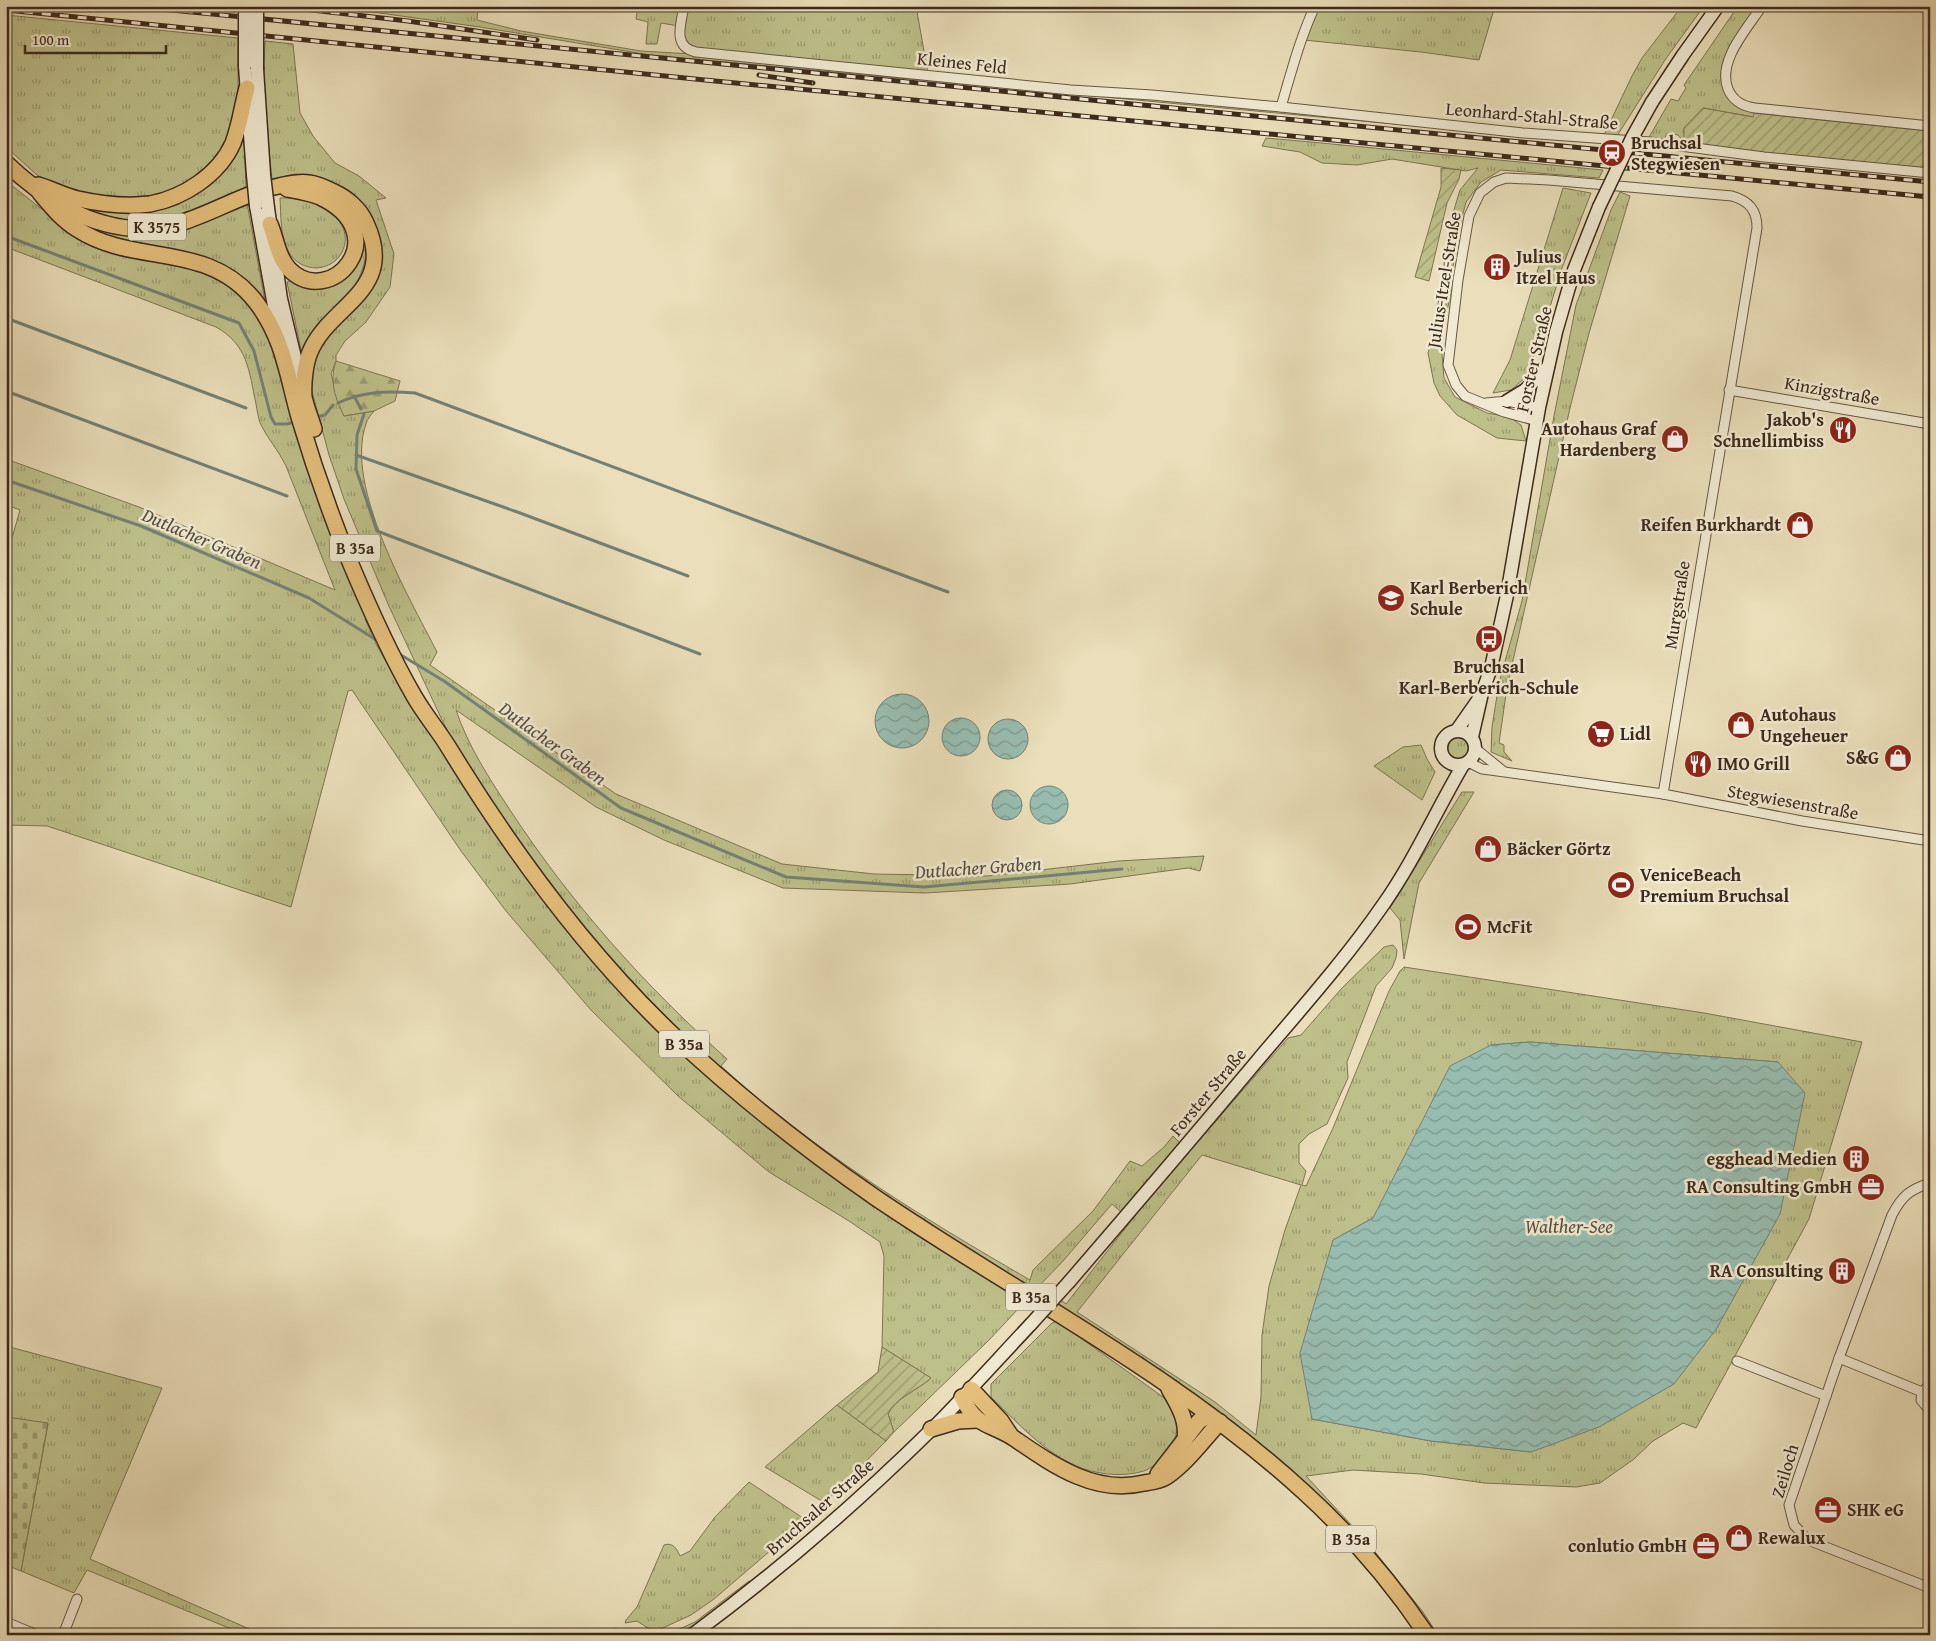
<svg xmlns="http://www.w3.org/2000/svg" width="1936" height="1641" font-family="'Gentium Book Plus',serif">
  <defs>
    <pattern id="grass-tufts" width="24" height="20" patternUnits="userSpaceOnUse" patternTransform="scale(1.25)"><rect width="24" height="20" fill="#bec08b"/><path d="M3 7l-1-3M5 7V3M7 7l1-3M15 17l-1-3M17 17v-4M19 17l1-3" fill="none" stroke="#9c9c71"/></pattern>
    <pattern id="forest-firs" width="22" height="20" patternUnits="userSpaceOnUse" patternTransform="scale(1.25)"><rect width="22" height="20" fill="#bec08b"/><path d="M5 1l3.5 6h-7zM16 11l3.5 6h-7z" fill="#9c9c71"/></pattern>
    <pattern id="cemetery-stones" width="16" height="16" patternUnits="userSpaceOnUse" patternTransform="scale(1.25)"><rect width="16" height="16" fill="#bec08b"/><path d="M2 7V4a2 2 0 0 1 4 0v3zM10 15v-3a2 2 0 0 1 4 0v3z" fill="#9c9c71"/></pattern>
    <pattern id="garden-furrows" width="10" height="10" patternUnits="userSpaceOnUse" patternTransform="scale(1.25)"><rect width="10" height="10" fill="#bec08b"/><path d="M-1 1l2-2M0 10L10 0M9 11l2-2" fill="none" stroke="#9c9c71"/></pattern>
    <pattern id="water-waves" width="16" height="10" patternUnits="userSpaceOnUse" patternTransform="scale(1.25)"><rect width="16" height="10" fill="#98bdb0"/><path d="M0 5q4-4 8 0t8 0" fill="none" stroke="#7d9a8e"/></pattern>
  </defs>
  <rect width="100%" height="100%" fill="#eadfba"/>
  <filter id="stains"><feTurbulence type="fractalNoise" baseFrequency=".004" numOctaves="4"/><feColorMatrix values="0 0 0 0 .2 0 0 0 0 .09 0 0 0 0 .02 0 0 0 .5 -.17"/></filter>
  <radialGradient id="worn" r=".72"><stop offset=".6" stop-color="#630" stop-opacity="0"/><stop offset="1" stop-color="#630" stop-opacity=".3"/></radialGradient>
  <g fill="url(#grass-tufts)" stroke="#7e7554" fill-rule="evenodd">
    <path d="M329,6h149l-1,14 44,11 120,20 51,3 -10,-19 4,-29h230l13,73 593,52 -1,6 -93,-10 -778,-72 -170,-28z"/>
    <path d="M659,6h23l-3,20 -18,-3 -4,21h-11l2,-22 -12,-3 2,-12 20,1z"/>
    <path d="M1319,6h176l-16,54 -58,-8 -117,-12z"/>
    <path d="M1682,6h22l-39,54 -48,76 -14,1 29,-61 10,-18z"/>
    <path d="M1738,6h19c-15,24 -52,61 -28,90 8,9 13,13 25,17v4l-51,-9 -19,34 -6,-7 -11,-2 -3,7 -16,-1 23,-40 7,2 8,-13 -2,-3z"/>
    <path d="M6,15l232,23v73l-3,17 -27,43 -41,24 -55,6 -58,-16 -17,-10 -31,-28z"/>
    <path d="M265,41l28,3 7,69 13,23 22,27 24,13 27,22 -10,2 18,54 -4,33 -24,35 -21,19 -9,14v6l-5,13 13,42 30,-5c-3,4 -7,8 -8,13 -22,62 43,173 71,228l-7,13 186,129 166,70 92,10 114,2 131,-15 85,-5 -4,15 -12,-3 -118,16 -145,9 -142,-5 -119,-48 -68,-33 -140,-97c12,36 33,68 54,100 61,93 134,175 217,249l-6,7c93,85 200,151 309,214l3,-10 60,-59 37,-50 12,5 22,-19 9,-11 7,7 -59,69 -9,-8 -49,57 -23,24 26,19 79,-101 143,-165 13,-3 41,-47 42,-41 9,-2 4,5 -1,8 -4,10 -16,18 -29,76 1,16 -21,46 -18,10 -10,10v19l7,8 -4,14 4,1 27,-58 56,-137 11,-20 4,-4 300,46 158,29 -53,177 -113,209 -13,-5 -30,18 -19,18 -34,24 -24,4 -92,-4 -63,-9 -68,-4 -47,6 62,67 55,69 15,23h-4l-85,-107 -25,-28 -89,-77 -80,-55 -281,-176 -156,-124 -101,-101 -47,-55 -58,-74 -41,-64 -29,-54 -54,-116 -44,-105 -15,-44 -17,-64v-25l5,-18 61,-98 -40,-62 -22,-11 -21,-3 -23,5 -9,-86zM1530,1042l248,20 -247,390 -100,-11 -119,-22 21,-179 40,-22 118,-173zM1202,1155l99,30 -16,45 -16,56 -7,49 -1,62 -5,38 -41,-33 -138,-90z"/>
    <path d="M244,138l2,49 -60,27 -41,8 -15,-1 -37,-7 -29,-16 86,11 87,-59z"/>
    <path d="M1266,138l45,4 292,28 -4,8 -98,-8 -20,12 -15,20 -6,23 -7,42 -2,4h-4l-3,-6 6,-42 10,-33 18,-22 -12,3 -74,-12 -35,6 -35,-2 -22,-11 -38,-6z"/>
    <path d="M6,181l51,40 144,46 33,19 30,37 13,37 20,79 29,81 40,97 -1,2 11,25 21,37 221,305 238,207 57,40 108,67 -1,7 -32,34 -94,91 -6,-18c7,-16 30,-24 43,-36l-49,-31 2,-91 -4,-14 -31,-21 -80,-49 -91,-76 -87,-86 -85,-99 -45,-60 -109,-161 -4,1 -57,216 -244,-81 -41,-1v-266l14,-49 -14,-5v-46l133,48 196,83 -49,-124c-7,-15 -19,-28 -26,-43 -2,-6 -3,-13 -4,-19 -7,-33 -8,-59 -40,-77l-210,-80z"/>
    <path d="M1563,188l28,5 -29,75 -21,68 -15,41 -15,13 -18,3 17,-33z"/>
    <path d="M1620,192l10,4 -41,137 -19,75 -63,279 -8,56 5,2v7l8,9 -21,-9 1,-25 7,-44 23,-82 32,-185 22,-111 35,-95z"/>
    <path d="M280,198c20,-1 42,4 56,19 19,20 7,49 -19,51 -12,0 -23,-6 -29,-17 -8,-15 -7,-36 -8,-53z"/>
    <path d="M247,203l18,98 -2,1 -9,-11 -150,-54 -33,-19 56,16z"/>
    <path d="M362,249l5,2c-3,16 -8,31 -18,43 -16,19 -36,33 -45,55l-3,1 -14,-68 4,-2 14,6 26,-1 9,-3 11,-9z"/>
    <path d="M1452,286l-11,57 3,35 11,19 32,16 22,4 12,8 5,16 -29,-3 -40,-23 -17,-19 -6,-13 -6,-30 6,-21 5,-35 5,-10z"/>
    <circle cx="1458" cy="748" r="11"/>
    <path d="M1421,745l6,14 8,13 -13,28 -48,-34 29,-19z"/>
    <path d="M1462,792h12l-55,91 -15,76 -4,-39 -10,-12z"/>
    <path d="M1057,1321l106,76c18,23 19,39 -1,60 -6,7 -12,13 -22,15 -15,4 -33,3 -49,-1 -41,-11 -70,-45 -100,-74v-13l61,-61z"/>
    <path d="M6,1346l156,42 -72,171 164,72 5,4h-13l-159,-65 -13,23 -53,-22 27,-147 -42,-7z"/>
    <path d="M837,1405l49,36 -61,62 -60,-36z"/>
    <path d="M749,1482l57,38 -92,79 -23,16 -37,17 -17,-11 -12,2 1,-3 11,-13 27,-62c9,-3 13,4 16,11l10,-5 25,-34z"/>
    <path d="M749,1581l2,2 -55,42c-12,4 -18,10 -30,10l29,-13z"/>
  </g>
  <path fill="url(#forest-firs)" stroke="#7e7554" d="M336,361l64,20 -5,20 -21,10 -30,5c-9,-19 -15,-34 -8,-55z"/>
  <path fill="url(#cemetery-stones)" stroke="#7e7554" d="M6,1417l42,6 -27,148 -15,-6z"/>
  <g fill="url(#garden-furrows)" stroke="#7e7554">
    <path d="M1703,108l50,9 1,-4 176,18v40l-220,-23 -26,-6v-14z"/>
    <path d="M1441,168l20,2 -2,9 -12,24 -18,78 -14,-4 26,-90z"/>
    <path d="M882,1347l49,31c-13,12 -36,20 -43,36l6,18 -8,9 -49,-36 41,-33z"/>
  </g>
  <g fill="url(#water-waves)" stroke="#748275">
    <circle cx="902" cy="721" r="27"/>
    <circle cx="961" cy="737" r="19"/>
    <circle cx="1008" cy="739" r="20"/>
    <circle cx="1049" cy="805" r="19"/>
    <circle cx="1007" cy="805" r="15"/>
    <path d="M1530,1042l248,20 27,31 -25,121 -63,114 -43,56 -75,43 -68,25 -100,-11 -119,-22 -12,-66 33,-113 40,-22 77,-152 41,-21z"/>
  </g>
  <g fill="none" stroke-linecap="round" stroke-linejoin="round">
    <g stroke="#748275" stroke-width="3">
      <path d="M6,236l233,87 15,28 17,66 4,7h12l8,-2"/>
      <path d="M6,318l240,90"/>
      <path d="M6,391l281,105"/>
      <path d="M354,396l7,13"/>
      <path d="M338,403c25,-12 50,-12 77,-10l533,199"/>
      <path d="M364,414l-7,21 -1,34 21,62 323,123"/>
      <path d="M316,417l9,-2 8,-10"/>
      <path d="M356,455l164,58 168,63"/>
      <path d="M6,480l135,46 168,72 69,43"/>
      <path d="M396,652l48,29 177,127 165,69 138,10 198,-18"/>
    </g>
    <g stroke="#685744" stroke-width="11">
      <g id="street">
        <path d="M684,6c-3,18 -12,41 12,46l375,38 81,5 129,12 242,26 127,9 114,15 166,16"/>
        <path d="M1762,6c-15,23 -45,55 -34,83 5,12 14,17 27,19l175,18"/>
        <path d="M1281,107c10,-34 19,-69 34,-101"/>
        <path d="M1729,390l201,34"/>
        <path d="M1486,403l21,-2 32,7"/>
        <path d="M1537,421l-33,-9 -39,-16 -9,-11 -8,-20 10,-85 11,-64 11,-23 14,-11 12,-4 43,2 183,16c17,5 25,14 25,32l-94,566"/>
        <path d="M1476,749l27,22"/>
        <path d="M1468,762l14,7 8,1 173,24 139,27 128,20"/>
        <path d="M1930,1183c-21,7 -28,13 -38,32l-53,143 -50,147 5,20 14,15 122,48"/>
        <path d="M1839,1358l83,34"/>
        <path d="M1737,1361l89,35"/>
        <path d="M1930,1385l-8,7 -1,8 5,6 4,2"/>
        <path d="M6,1622l31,13"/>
        <path d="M615,1634v1"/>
        <path d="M63,1635l14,-36"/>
      </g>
    </g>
    <g stroke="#3d2a1c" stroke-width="15">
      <g id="secondary">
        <path d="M245,66l8,109"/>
        <path d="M257,69l7,106"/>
        <path d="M1652,102l31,-47 35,-49"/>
        <path d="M256,206l23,128"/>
        <path d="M268,208l13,91 21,88"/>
        <path d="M1507,401l18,-11 23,-23"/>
        <path d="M1457,730l21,-30"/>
        <circle cx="1458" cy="748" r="17"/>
        <path d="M1472,737l10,-44 9,-25 16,-73 32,-187 17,-76 18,-62 25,-63"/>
        <path d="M1069,1282c63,-73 126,-147 188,-221 43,-51 88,-101 126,-156 31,-44 53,-94 80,-140"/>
        <path d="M692,1635c85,-63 165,-132 240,-206 34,-34 66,-70 99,-105"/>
      </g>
    </g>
    <g stroke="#3d2a1c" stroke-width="18">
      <g id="primary">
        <path d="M6,163c38,36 82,65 137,66 48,0 90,-34 136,-43 10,-2 20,-5 30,-3 8,1 17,5 25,9 13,6 26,17 32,31 32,68 -37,82 -56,129 -5,12 -7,32 -6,45 2,10 7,22 10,32"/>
        <path d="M38,185c14,4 26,11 40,14 23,5 48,8 72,5 33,-6 69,-29 83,-61 7,-18 9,-37 14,-55"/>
        <path d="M40,193c11,13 22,27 37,36 58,38 131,11 179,73 28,37 31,73 43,115 14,47 30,93 48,138 20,48 41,96 67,141 11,19 24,34 35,52 63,103 137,204 224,287 63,59 132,114 203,163 143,97 301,177 429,295 46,42 87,90 122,142"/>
        <path d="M270,224c6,15 8,33 19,45 41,42 109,-35 31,-72 -10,-4 -22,-6 -33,-8"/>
        <path d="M971,1389l30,32 10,15"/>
        <path d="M1169,1389c9,16 19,31 16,51"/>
        <path d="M962,1397c14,31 29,26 53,42 38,26 80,56 129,44 7,-1 16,-2 22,-6 21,-14 37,-37 54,-55"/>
        <path d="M931,1429l27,-8 20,-1"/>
        <path d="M1158,1474l41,-53 10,-6"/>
      </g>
    </g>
    <use href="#street" stroke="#f1ead2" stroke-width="9"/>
    <use href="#secondary" stroke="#f1ead2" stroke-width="12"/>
    <use href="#primary" stroke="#e5c07d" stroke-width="15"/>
    <g stroke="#3d2a1c" stroke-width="5">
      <g id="rail">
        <path d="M130,6l1800,176"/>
        <path d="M277,6l131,15 129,19"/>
        <path d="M6,10l709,71 1215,116"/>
        <path d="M759,75l54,8"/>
      </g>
    </g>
    <use href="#rail" stroke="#f1ead2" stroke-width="3" stroke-dasharray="9" stroke-linecap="butt"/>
    <g stroke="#3d2a1c" stroke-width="15" stroke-linecap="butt">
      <g id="secondary-bridge">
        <path d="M257,6v63"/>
        <path d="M245,66v-60"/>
        <path d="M253,175l3,31"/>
        <path d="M264,175l4,33"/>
        <path d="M1599,207l33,-69 20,-36"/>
        <path d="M1031,1324l38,-42"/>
      </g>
    </g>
    <use href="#secondary-bridge" stroke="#f1ead2" stroke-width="12"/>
  </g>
  <defs>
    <g id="station-disc" transform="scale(1.4375)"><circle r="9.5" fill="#8f2418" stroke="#f1ead2"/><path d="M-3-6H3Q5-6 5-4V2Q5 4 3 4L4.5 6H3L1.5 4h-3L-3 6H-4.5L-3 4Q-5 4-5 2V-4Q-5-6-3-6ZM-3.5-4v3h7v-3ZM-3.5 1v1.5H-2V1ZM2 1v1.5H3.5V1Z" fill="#fff"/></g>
    <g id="building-disc" transform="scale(1.4375)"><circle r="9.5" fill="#8f2418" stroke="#f1ead2"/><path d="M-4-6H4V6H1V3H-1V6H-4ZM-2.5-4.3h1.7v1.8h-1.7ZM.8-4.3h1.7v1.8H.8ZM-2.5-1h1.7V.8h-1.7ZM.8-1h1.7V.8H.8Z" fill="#fff"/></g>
    <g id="restaurant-disc" transform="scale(1.4375)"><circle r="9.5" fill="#8f2418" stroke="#f1ead2"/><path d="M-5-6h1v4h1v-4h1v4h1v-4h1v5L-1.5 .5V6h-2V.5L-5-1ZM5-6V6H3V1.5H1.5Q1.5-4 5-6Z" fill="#fff"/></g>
    <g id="shop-disc" transform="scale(1.4375)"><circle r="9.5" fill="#8f2418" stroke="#f1ead2"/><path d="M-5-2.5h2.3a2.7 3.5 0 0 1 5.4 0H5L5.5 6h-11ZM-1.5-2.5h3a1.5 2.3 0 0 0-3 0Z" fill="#fff"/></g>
    <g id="school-disc" transform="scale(1.4375)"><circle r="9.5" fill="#8f2418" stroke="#f1ead2"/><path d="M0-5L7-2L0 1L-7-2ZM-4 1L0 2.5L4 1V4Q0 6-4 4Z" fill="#fff"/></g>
    <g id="bus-disc" transform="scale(1.4375)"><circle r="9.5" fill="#8f2418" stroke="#f1ead2"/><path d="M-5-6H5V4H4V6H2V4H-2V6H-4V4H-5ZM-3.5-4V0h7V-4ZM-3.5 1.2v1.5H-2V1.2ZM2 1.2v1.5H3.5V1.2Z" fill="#fff"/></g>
    <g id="supermarket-disc" transform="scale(1.4375)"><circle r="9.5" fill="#8f2418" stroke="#f1ead2"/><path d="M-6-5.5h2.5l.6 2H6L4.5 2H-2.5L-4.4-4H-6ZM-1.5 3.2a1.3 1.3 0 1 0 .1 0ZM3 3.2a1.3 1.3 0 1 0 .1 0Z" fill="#fff"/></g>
    <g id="stadium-disc" transform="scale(1.4375)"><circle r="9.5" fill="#8f2418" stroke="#f1ead2"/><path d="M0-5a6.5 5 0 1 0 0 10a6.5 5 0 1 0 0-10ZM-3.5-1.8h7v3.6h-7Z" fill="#fff"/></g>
    <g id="office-disc" transform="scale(1.4375)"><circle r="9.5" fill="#8f2418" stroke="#f1ead2"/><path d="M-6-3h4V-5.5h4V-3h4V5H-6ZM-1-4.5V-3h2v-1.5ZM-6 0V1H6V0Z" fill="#fff"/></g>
  </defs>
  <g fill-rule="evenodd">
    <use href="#station-disc" x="1612" y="153"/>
    <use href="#building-disc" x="1497" y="267"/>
    <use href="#restaurant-disc" x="1843" y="430"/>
    <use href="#shop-disc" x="1675" y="439"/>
    <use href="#shop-disc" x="1800" y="525"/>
    <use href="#school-disc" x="1391" y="598"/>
    <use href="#bus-disc" x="1489" y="639"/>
    <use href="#shop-disc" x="1741" y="725"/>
    <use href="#supermarket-disc" x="1601" y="734"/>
    <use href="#shop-disc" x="1898" y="758"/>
    <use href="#restaurant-disc" x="1698" y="764"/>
    <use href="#shop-disc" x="1488" y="849"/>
    <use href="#stadium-disc" x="1621" y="885"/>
    <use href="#stadium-disc" x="1468" y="927"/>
    <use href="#building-disc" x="1856" y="1159"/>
    <use href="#office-disc" x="1871" y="1187"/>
    <use href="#building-disc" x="1842" y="1271"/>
    <use href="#office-disc" x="1828" y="1510"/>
    <use href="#shop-disc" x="1739" y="1538"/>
    <use href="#office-disc" x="1706" y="1546"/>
  </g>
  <g text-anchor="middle" stroke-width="5" stroke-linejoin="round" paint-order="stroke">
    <g fill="#f1ead2" stroke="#736453" stroke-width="1">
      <rect x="128" y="213.5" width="58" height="27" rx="4"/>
      <rect x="330" y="534.5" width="50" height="27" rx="4"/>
      <rect x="659" y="1030.5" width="50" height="27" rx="4"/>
      <rect x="1006" y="1283.5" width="50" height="27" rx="4"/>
      <rect x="1326" y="1525.5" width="50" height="27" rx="4"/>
    </g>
    <g font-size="16" font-weight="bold" fill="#3d2a1c">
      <text x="157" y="233">K 3575</text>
      <text x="355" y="554">B 35a</text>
      <text x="684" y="1050">B 35a</text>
      <text x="1031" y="1303">B 35a</text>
      <text x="1351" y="1545">B 35a</text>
    </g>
    <g font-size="18" fill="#3d2a1c" stroke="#f1ead2">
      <text transform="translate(962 63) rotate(6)" y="6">Kleines Feld</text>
      <text transform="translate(1532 116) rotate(5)" y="6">Leonhard-Stahl-Straße</text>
      <text transform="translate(1444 280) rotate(-81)" y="6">Julius-Itzel-Straße</text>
      <text transform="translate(1534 359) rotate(-77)" y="6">Forster Straße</text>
      <text transform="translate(1832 391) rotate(10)" y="6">Kinzigstraße</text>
      <text transform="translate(1677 605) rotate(-81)" y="6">Murgstraße</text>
      <text transform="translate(1793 802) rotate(10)" y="6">Stegwiesenstraße</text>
      <text transform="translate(1208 1092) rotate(-50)" y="6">Forster Straße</text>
      <text transform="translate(1785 1471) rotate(-73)" y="6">Zeiloch</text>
      <text transform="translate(820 1507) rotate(-41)" y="6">Bruchsaler Straße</text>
    </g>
    <g font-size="18" font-weight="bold" fill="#3d2a1c" stroke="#f1ead2" text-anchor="start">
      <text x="1631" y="149">Bruchsal<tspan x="1631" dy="21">Stegwiesen</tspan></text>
      <text x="1516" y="263">Julius<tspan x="1516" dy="21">Itzel Haus</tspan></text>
      <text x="1824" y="426" text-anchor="end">Jakob's<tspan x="1824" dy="21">Schnellimbiss</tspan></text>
      <text x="1656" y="435" text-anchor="end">Autohaus Graf<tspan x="1656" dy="21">Hardenberg</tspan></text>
      <text x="1781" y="531" text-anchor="end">Reifen Burkhardt</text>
      <text x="1410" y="594">Karl Berberich<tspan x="1410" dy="21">Schule</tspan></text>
      <text x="1489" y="673" text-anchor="middle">Bruchsal<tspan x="1489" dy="21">Karl-Berberich-Schule</tspan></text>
      <text x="1760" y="721">Autohaus<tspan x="1760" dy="21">Ungeheuer</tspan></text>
      <text x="1620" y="740">Lidl</text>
      <text x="1879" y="764" text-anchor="end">S&amp;G</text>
      <text x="1717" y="770">IMO Grill</text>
      <text x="1507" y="855">Bäcker Görtz</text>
      <text x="1640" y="881">VeniceBeach<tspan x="1640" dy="21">Premium Bruchsal</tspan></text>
      <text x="1487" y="933">McFit</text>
      <text x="1837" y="1165" text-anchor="end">egghead Medien</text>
      <text x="1852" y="1193" text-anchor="end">RA Consulting GmbH</text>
      <text x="1823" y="1277" text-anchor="end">RA Consulting</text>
      <text x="1847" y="1516">SHK eG</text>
      <text x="1758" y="1544">Rewalux</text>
      <text x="1687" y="1552" text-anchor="end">conlutio GmbH</text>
    </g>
    <g font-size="19" font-style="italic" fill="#544f41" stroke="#f1ead2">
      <text transform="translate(202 538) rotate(23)" y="7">Dutlacher Graben</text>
      <text transform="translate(553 743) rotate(36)" y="7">Dutlacher Graben</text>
      <text transform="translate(978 867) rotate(-4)" y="7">Dutlacher Graben</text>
      <text x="1569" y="1233">Walther-See</text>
    </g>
  </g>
  <rect width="1936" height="1641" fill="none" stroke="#eadfba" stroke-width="25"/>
  <rect x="8" y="8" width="1921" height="1626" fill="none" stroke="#3d2a1c" stroke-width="2.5"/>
  <rect x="12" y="12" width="1911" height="1616" fill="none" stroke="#3d2a1c"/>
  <path d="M25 45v8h141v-8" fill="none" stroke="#3d2a1c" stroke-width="2.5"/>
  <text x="32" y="45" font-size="15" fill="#3d2a1c" stroke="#f1ead2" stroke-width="4" paint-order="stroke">100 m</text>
  <rect width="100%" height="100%" filter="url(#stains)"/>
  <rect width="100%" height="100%" fill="url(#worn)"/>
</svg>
